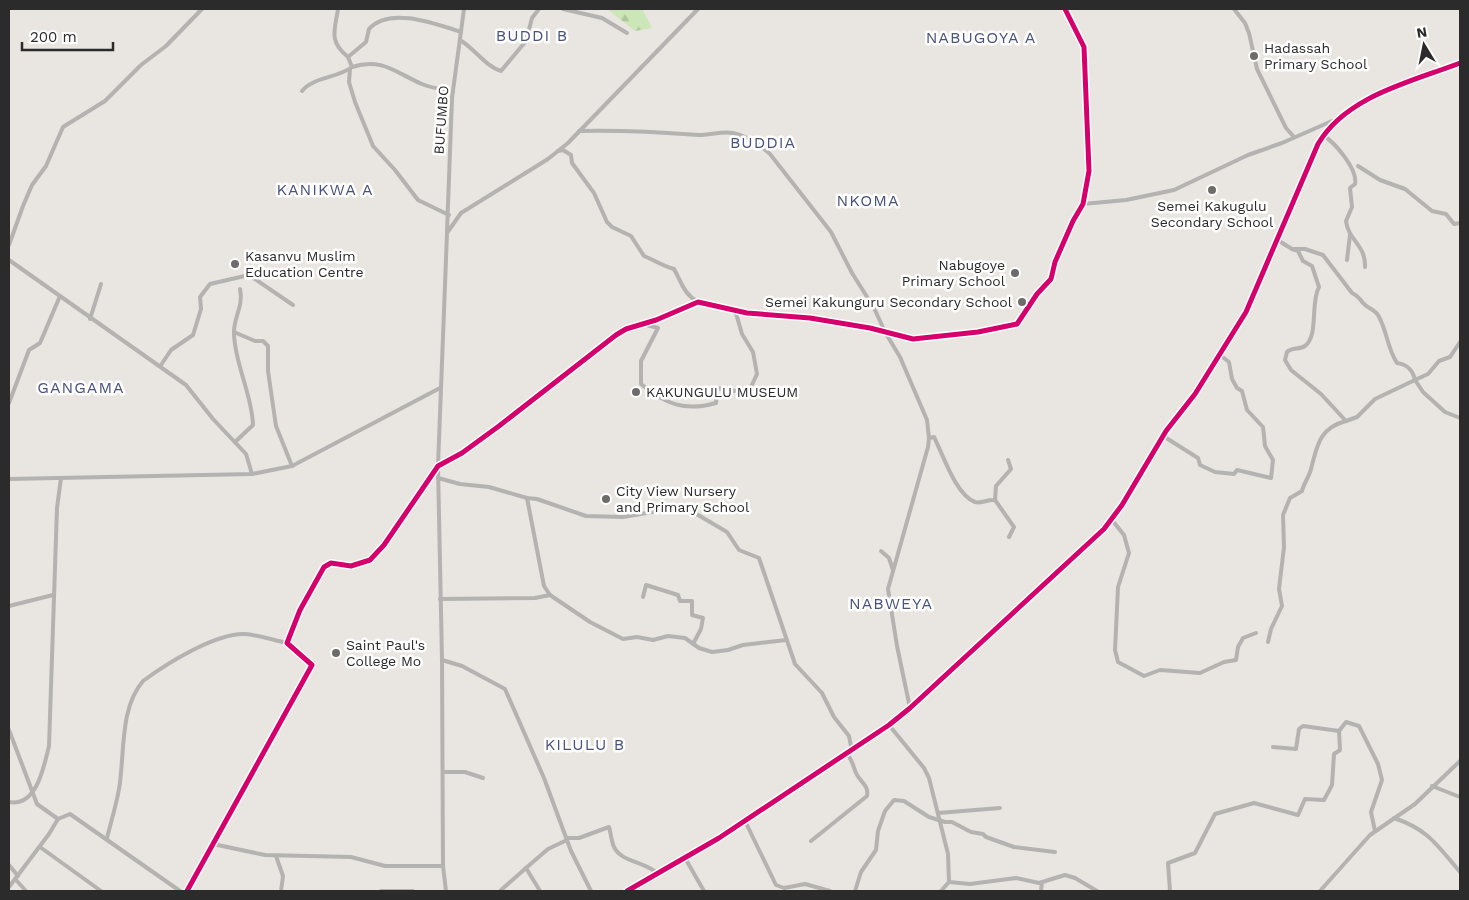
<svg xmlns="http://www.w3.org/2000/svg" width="1469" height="900" font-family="'Work Sans',sans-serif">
  <defs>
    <pattern id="forest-firs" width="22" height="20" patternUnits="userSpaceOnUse" patternTransform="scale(1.25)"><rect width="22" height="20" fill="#cbe6b7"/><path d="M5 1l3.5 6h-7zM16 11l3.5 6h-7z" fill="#aec59e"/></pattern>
  </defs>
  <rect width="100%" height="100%" fill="#e9e5e0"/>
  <path fill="url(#forest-firs)" d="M607,9h35l10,19 -17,3z"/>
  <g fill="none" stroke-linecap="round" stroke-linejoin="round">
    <g stroke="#b4b3b2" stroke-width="4">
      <path d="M338,9c-3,21 -10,32 10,48"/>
      <path d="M563,9l39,9 25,15"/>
      <path d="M1234,9l11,14 4,10 8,36 29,59 8,9"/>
      <path d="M460,40c15,9 25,26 41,31l25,-30 6,-23 7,-9"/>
      <path d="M352,67c30,-10 44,6 70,17 9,4 21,5 31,8"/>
      <path d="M350,69l-1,13 6,20 18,44 22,24 23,30 31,15"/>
      <path d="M302,91c11,-14 36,-13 50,-24l-4,-10 18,-15 3,-13c20,-23 67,-5 92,3"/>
      <path d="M579,131c40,-1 80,1 120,4 11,0 23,-4 34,-2 14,3 26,11 37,21l61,78 21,41 22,35 11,24 15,25 27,63 2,18 -1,9 -40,142 9,57 13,62"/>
      <path d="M1323,135c12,8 35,34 32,49l-5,4 2,19 -6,14c2,19 20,24 19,46"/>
      <path d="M558,151l5,-1 8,5 1,8 22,30 13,29 5,5 19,9 13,20c10,4 19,10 30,13 8,14 9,24 24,33"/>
      <path d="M1358,166l22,14 25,9 27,22 14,3 8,10 6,-1"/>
      <path d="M1083,204l43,-4 48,-10 74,-35 34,-12 50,-22"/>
      <path d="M447,231l5,-133 12,-89"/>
      <path d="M1276,239l16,10h13l18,6 29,38c7,3 7,5 11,10 4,5 11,6 15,12 9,15 9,33 19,48 10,1 16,8 18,17l13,-6 11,-13 11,-4 10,-15"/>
      <path d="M9,245l14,-39 9,-21 14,-19 17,-39 42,-26 36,-36 25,-19 36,-37"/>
      <path d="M1292,249l6,2 5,10 9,5 7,21c-9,16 0,48 -14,59 -6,4 -13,1 -18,6l-2,8 6,10 30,24 25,27 11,-4 18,-18 40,-19 8,12 22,20 15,6"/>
      <path d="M9,260l177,125 27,34 33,35 6,20"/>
      <path d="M1347,260l3,-25"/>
      <path d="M90,319l11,-35"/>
      <path d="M643,324l15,4 -17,33v23c24,20 44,28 75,19l1,-15 16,3 17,-2 7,-15 -4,-22 -11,-18 -7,-24"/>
      <path d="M234,332l21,9h8l5,5v25l8,55 16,40"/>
      <path d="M161,365l10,-15 22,-15 8,-26 -1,-12 10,-13 39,-9 44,30"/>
      <path d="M9,403l20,-53 11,-7 20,-47"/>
      <path d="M1163,436l35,22 2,7 15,7 19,2 3,-4 34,8 2,-18 -8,-14 -2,-19 -16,-17 -5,-19 -5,-3 -5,-9 -3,-17 -9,-7"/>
      <path d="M929,438l5,-1c10,20 22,58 41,65 6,2 13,-3 20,-2l1,-14 15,-17 -3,-9"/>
      <path d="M235,442l18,-17c-1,-31 -18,-60 -19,-91 -1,-16 10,-28 6,-45"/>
      <path d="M438,478l22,6 29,3 38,11 10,1 49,17 37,1 59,-10 6,2 39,23 12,18 20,8 36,106 27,29 12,24 15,19 3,15"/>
      <path d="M9,479l243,-5 40,-8 148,-78"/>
      <path d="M527,498l17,88 6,9 40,27 33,17 14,-2 16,3 15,-4 17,2 14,10 13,4 16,-2 15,-5 43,-5"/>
      <path d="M995,500l19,27 -5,10"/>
      <path d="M1112,520l12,15 5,18 -11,34 -3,63 3,12 26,14 16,-6 40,3 24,-11 12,-2 2,-13 5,-9 13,-5"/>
      <path d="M881,551l8,7 4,12"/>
      <path d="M643,597l3,-12 32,10 2,6h12v14l11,3 -2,11 -8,15"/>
      <path d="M440,599l95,-1 15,-3"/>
      <path d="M9,606l44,-11"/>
      <path d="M1268,642l3,-13 11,-23 -3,-17 5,-42 -1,-32 7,-17 12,-7c2,-8 7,-14 9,-22 6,-23 8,-41 35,-48"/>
      <path d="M442,660l20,6 43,23 39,89 27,73 20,40"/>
      <path d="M889,725l35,43 5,10 19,76 1,28 21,2 46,-6 23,5 26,-8 10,3 22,13"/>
      <path d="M9,730l28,74 21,15"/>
      <path d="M1273,747l23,2 3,-20 4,-3 36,5 7,-9 13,4 19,38 4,16 -11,32 4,19"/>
      <path d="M443,772h22l18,6"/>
      <path d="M1432,786l28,11"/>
      <path d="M9,802c28,5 35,-36 40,-56l8,-238 4,-30"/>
      <path d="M938,813l62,-5"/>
      <path d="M1394,818c35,12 43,27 66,54"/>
      <path d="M745,821l31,64 8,3 21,-4 25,7"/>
      <path d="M107,838c4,-16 9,-32 12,-49 6,-34 0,-80 24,-108 23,-17 72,-48 102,-47 13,1 28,6 42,9"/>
      <path d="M566,838h13l30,-11c2,6 2,13 5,20 8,16 31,14 44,27"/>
      <path d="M811,841l56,-45c2,-11 -7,-14 -11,-23 -3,-7 -3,-12 -9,-19"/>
      <path d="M213,844l52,11 86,2 34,9h58"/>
      <path d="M40,847l61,44"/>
      <path d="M276,856l7,20 -2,15"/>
      <path d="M685,858l19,33"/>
      <path d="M9,865l9,11"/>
      <path d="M16,880l10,11"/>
      <path d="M9,887l40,-53 9,-15 12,-5 110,77"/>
      <path d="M187,891l125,-226 -25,-22 13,-33 24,-43 7,-4 20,3 19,-6 14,-15 54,-79 24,-13 37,-27 117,-91 10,-6 30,-9 42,-18 49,11 63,5 60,10 43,11 65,-7 39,-8 20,-30 14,-15 4,-17 18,-41 10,-17 6,-33 -5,-124 -19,-38"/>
      <path d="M381,891h32"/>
      <path d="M446,891l-3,-25 -1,-206 -4,-194 9,-233 14,-20 87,-54 20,-16 130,-134"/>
      <path d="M500,891l26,-23"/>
      <path d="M540,891l-14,-23 22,-19 19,-9"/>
      <path d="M627,891l92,-53 170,-113 21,-17 194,-179 18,-24 44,-74 29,-37 51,-82 72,-168c28,-48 93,-62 142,-81"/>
      <path d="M855,891l6,-19 15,-22 2,-19 7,-20 9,-11 10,1 25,16 16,5h7l19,10 12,2 3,3 28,10 41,5"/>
      <path d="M941,891l8,-9"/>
      <path d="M1041,891l1,-9"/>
      <path d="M1170,891l-2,-28 27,-10 20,-39 39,-11 44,12 7,-16 19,1 8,-15 2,-31 6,-4 -1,-19"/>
      <path d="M1320,891l50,-56 45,-31 45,-43"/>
    </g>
    <g stroke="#fff" stroke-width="8">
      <g id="cycleway">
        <path d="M187,891l125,-226 -25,-22 13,-33 24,-43 7,-4 20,3 19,-6 14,-15 54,-79 24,-13 37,-27 117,-91 10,-6 30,-9 42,-18 49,11 63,5 60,10 43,11 65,-7 39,-8 20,-30 14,-15 4,-17 18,-41 10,-17 6,-33 -5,-124 -19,-38"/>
        <path d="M627,891l92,-53 170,-113 21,-17 194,-179 18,-24 44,-74 29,-37 51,-82 72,-168c28,-48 93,-62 142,-81"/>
      </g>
    </g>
    <use href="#cycleway" stroke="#d6006c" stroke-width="5"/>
  </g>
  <g fill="#6e6c6a" stroke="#fff" stroke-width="2">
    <circle cx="1254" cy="56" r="5"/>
    <circle cx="1212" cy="190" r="5"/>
    <circle cx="235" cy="264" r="5"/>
    <circle cx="1015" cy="273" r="5"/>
    <circle cx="1022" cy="302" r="5"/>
    <circle cx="636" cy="392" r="5"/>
    <circle cx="606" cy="499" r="5"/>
    <circle cx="336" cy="653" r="5"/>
  </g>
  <g text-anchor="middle" stroke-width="5" stroke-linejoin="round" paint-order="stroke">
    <g font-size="14" fill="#2b2b2b" stroke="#fff" text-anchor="start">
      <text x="1264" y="53">Hadassah<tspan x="1264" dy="16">Primary School</tspan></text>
      <text x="1212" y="211" text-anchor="middle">Semei Kakugulu<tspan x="1212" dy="16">Secondary School</tspan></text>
      <text x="245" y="261">Kasanvu Muslim<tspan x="245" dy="16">Education Centre</tspan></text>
      <text x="1005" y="270" text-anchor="end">Nabugoye<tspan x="1005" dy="16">Primary School</tspan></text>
      <text x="1012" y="307" text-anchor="end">Semei Kakunguru Secondary School</text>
      <text x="646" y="397">KAKUNGULU MUSEUM</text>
      <text x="616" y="496">City View Nursery<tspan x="616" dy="16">and Primary School</tspan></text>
      <text x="346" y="650">Saint Paul's<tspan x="346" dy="16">College Mo</tspan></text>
    </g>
    <g font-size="14" fill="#2b2b2b" stroke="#fff">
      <text transform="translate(441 120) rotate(-86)" y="5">BUFUMBO</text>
    </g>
    <g font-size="16" letter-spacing="1" fill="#49537e" stroke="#fff">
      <text x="532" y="41">BUDDI B</text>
      <text x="981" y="43">NABUGOYA A</text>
      <text x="763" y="148">BUDDIA</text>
      <text x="325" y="195">KANIKWA A</text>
      <text x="868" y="206">NKOMA</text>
      <text x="81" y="393">GANGAMA</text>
      <text x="891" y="609">NABWEYA</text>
      <text x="585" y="750">KILULU B</text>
    </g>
  </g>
  <rect width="1469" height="900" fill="none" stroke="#2b2b2b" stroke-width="20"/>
  <g transform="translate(1424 45) rotate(350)" stroke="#ffffff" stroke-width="4" paint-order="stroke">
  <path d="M0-4L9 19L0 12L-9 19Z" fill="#2b2b2b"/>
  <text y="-8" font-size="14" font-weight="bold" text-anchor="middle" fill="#2b2b2b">N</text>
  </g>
  <path d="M22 42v8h91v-8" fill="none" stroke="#2b2b2b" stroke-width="2.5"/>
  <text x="30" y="42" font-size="15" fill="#2b2b2b" stroke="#ffffff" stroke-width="4" paint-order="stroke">200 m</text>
</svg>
